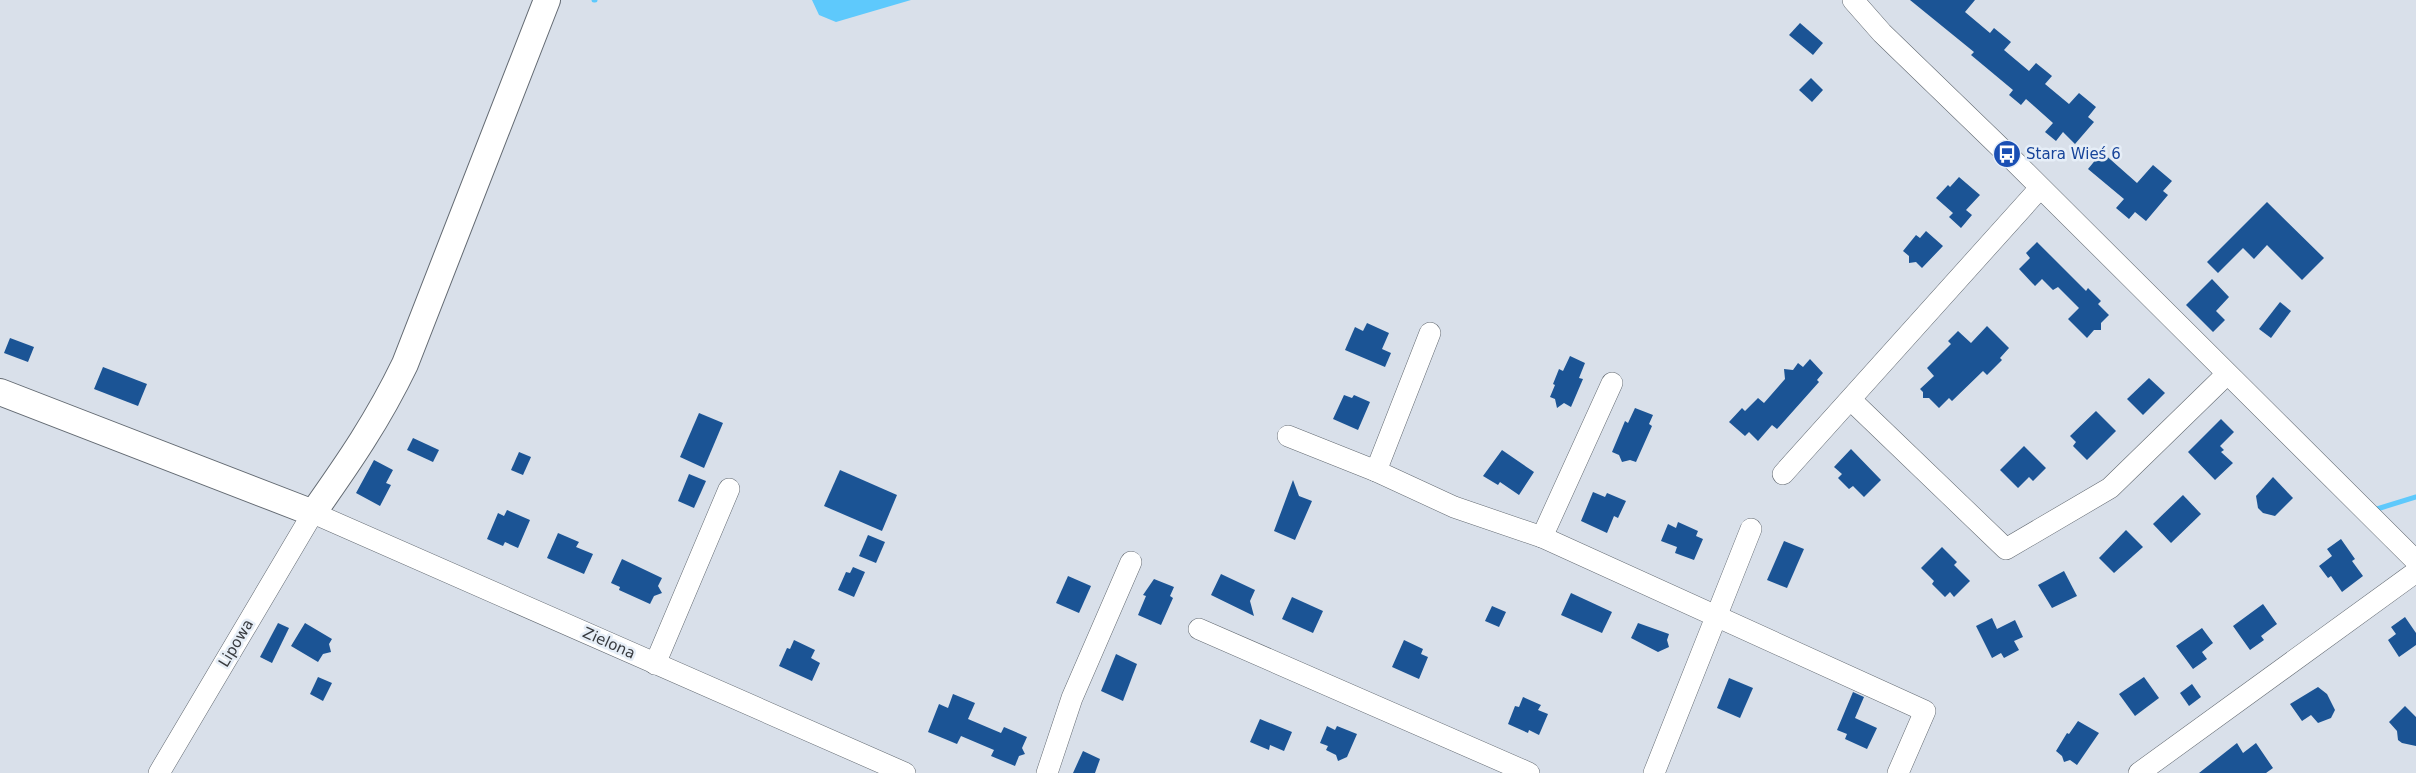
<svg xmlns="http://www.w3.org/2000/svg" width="2416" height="773" font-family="'DejaVu Sans',sans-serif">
  <rect width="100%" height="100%" fill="#d9e0ea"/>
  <path fill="#5ec9fc" d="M812,0h99l-75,22 -17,-7z"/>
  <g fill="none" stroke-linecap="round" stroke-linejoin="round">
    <g stroke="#5ec9fc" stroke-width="5">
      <path d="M594,0h1"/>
      <path d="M2377,509l39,-12"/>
    </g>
  </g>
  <g fill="#1b5495">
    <path d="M1910,0h65l-10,12 25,21 4,-5 17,14 -7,8 25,21 7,-8 16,13 -7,8 24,20 10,-11 17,14 -8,10 6,5 -19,22 -12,-12 -7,9 -11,-9 8,-9 -27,-24 -5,6 -12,-10 4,-5 -42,-35 3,-3z"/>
    <path d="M1800,23l23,20 -10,12 -24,-20z"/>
    <path d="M1811,78l12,12 -11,12 -13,-12z"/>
    <path d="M2102,152l35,31 16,-18 19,16 -9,10 5,4 -22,26 -11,-9 -6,7 -13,-11 8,-9 -36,-30z"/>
    <path d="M1959,177l21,18 -14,15 6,5 -11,13 -12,-11 4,-4 -17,-15 12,-13 2,2z"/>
    <path d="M2267,202l57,56 -22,22 -35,-35 -13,14 -11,-11 -25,25 -11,-11z"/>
    <path d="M1926,231l17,15 -21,22 -6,-6 -7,1v-7l-6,-5 13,-16 4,3z"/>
    <path d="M2037,242l49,49 2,-3 13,13 -3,3 11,11 -8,8v7h-7l-7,8 -19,-19 11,-11 -21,-21 -5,3 -11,-11 -7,7 -16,-17 11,-11 -4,-5z"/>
    <path d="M2212,279l17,18 -13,14 9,9 -12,12 -27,-27z"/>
    <path d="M2280,302l11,9 -20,27 -12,-9z"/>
    <path d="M1367,323l22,10 -7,16 9,4 -6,14 -40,-17 10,-23 8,4z"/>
    <path d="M1987,326l22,22 -9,10 2,2 -15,15 -4,-4 -31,30 -3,-3 -10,10 -10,-10h-6v-6l-3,-3 14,-13 -7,-8 24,-24 -3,-3 10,-10 13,12z"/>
    <path d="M10,338l24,9 -6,15 -24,-9z"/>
    <path d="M1570,356l15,7 -6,15 4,1 -12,28 -7,-4 -7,5 -2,-9 -5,-2 5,-12 -2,-1 6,-15 4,2z"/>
    <path d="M1810,359l13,14 -6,7 2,2 -42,47 -5,-4 -14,16 -9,-9 -4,4 -16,-14 13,-14 3,3 13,-13 6,5 21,-24 -1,-10 9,1 5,-7 5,4z"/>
    <path d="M103,367l44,17 -9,22 -44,-17z"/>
    <path d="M2149,378l16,15 -22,22 -16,-16z"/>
    <path d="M1344,395l8,3 2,-3 16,7 -12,28 -25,-11z"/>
    <path d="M1635,408l18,7 -4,9 3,2 -16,36 -6,-2 -8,2 -3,-7 -7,-3 13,-31 3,2z"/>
    <path d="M2096,411l20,20 -29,29 -14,-14 3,-4 -6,-6z"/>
    <path d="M699,413l24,10 -19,45 -24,-11z"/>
    <path d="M2221,419l13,13 -14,14 4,4 -3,2 12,11 -18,17 -27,-28z"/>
    <path d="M413,438l26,12 -6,12 -26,-12z"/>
    <path d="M2024,446l22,22 -13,13 -4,-4 -11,11 -18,-18z"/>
    <path d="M1851,449l30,31 -17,17 -11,-11 -4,3 -11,-11 4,-4 -8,-7z"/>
    <path d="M1502,450l32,22 -15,23 -19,-13 -2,3 -15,-9z"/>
    <path d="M519,452l12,5 -8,18 -12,-5z"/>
    <path d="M374,460l19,10 -7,13 5,2 -11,21 -24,-13z"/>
    <path d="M840,470l57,25 -15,36 -58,-25z"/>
    <path d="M689,474l17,7 -12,27 -16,-7z"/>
    <path d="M2273,477l20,21 -18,18 -12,-3 -5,-5 -2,-12z"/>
    <path d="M1293,480l6,16 13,5 -17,39 -21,-9z"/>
    <path d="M1593,492l12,5 2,-4 19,8 -8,17 -4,-2 -7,17 -26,-12z"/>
    <path d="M2183,495l18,19 -30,29 -18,-19z"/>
    <path d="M507,510l23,10 -12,28 -13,-6 -2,4 -16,-7 11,-26 6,3z"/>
    <path d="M1678,522l20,9 -2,5 7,3 -9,21 -19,-7 2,-6 -16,-6 7,-17 8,4z"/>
    <path d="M2126,530l17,17 -29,26 -15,-15z"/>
    <path d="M558,533l21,9 -3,5 17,7 -9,20 -37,-16z"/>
    <path d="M868,535l17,7 -9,21 -17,-7z"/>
    <path d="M2341,539l14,20 -3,2 11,15 -21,16 -11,-16 -3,2 -9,-12 13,-10 -5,-7z"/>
    <path d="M1784,541l20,8 -17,39 -20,-8z"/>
    <path d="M1942,547l15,15 -3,3 16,16 -16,16 -4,-5 -5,5 -13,-13 2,-3 -13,-13z"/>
    <path d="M622,559l40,19 -4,8 4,7 -8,3 -4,8 -31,-14 1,-3 -9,-4z"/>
    <path d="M853,567l12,5 -11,25 -16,-7 8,-18 4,1z"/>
    <path d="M2064,571l13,25 -25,12 -14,-23z"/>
    <path d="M1221,574l34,16 -5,11 4,15 -43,-21z"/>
    <path d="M1068,576l23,10 -12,27 -23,-10z"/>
    <path d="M1154,579l20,8 -4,9 3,2 -12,27 -23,-10 8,-19 -3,-1z"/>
    <path d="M1571,593l41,19 -10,21 -41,-18z"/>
    <path d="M1292,597l31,14 -10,22 -31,-14z"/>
    <path d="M2263,604l14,20 -16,12 3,4 -14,10 -17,-24z"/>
    <path d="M1492,606l14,6 -7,15 -14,-6z"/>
    <path d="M2405,617l11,16v12l-17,12 -11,-17 8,-6 -5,-7z"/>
    <path d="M1992,618l5,11 18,-9 8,17 -9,4 5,9 -15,8 -3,-5 -9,5 -16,-32z"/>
    <path d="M278,623l11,5 -17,35 -12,-6z"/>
    <path d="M305,623l27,16 -3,5 2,8 -8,2 -5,8 -27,-16z"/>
    <path d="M1638,623l31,11 -2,6 2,7 -11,5 -27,-14z"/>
    <path d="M2202,628l11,15 -11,9 5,7 -14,10 -17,-23z"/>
    <path d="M794,640l21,10 -4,8 9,5 -8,18 -33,-15 8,-18 3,1z"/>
    <path d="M1404,640l19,9 -2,5 7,3 -9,22 -27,-12z"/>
    <path d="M1116,654l21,10 -14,37 -22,-10z"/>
    <path d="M318,677l14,6 -9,18 -13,-7z"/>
    <path d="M2144,677l15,21 -24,18 -16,-22z"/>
    <path d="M1729,678l24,10 -13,30 -23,-10z"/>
    <path d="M2192,684l9,13 -12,9 -9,-13z"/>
    <path d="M2318,687l9,7 8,16 -4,8 -13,5 -7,-8 -9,6 -12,-17z"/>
    <path d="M1853,692l11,5 -9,21 22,10 -10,21 -22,-10 2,-5 -10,-4z"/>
    <path d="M953,694l22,9 -7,16 33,14 3,-6 23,10 -5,11 3,6 -6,2 -4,10 -24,-10 3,-6 -33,-14 -4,8 -29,-12 11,-28 9,4z"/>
    <path d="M1523,697l18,8 -3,5 10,4 -9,21 -10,-5 -1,3 -20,-9 7,-18 4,1z"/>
    <path d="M2405,706l11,11v29l-14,-3 -4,-3 -1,-9 -8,-9z"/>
    <path d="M1260,719l32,13 -8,19 -14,-6 -1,5 -19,-8z"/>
    <path d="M2078,721l21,12 -22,32 -7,-5 -6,2 -2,-6 -6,-5 11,-18 2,1z"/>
    <path d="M1327,726l8,4 2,-4 20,8 -10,23 -9,4 -2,-6 -10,-5 2,-4 -8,-3z"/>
    <path d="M2237,743l6,10 13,-10 17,25 -7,5h-67z"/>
    <path d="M1083,751l17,8 -5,14h-22z"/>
  </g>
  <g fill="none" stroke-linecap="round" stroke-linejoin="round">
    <g stroke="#636a72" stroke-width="22">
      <g id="minor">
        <path d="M1853,0l29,33 125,121 409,407"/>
        <path d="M1851,400l155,149 104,-61 117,-114"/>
        <path d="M1288,436l88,35 78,36 88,30 383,174 -27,62"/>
        <path d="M1376,471l54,-138"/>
        <path d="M1783,474l257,-286"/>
        <path d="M1542,537l70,-154"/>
        <path d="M1199,629l330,144"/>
        <path d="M655,664l74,-175"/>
        <path d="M159,773l154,-260 592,260"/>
        <path d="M1047,773l25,-75 59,-136"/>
        <path d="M1654,773l97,-244"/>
        <path d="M2139,773l277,-201"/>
      </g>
    </g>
    <g stroke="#636a72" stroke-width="28">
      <path id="tertiary" d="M0,392l313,121c36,-51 65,-93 92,-149l142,-364"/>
    </g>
    <use href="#minor" stroke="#fff" stroke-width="21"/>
    <use href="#tertiary" stroke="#fff" stroke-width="26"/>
  </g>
  <defs>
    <g id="bus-disc" transform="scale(1.4375)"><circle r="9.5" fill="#1a4fb4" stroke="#e6eef7"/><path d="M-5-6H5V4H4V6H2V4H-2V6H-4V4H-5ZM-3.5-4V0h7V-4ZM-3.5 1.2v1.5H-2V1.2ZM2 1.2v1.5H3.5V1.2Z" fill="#fff"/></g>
  </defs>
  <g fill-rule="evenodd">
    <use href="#bus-disc" x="2007" y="154"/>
  </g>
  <g text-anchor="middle" stroke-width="5" stroke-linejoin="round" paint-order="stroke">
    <g font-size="15" fill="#164399" stroke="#e6eef7" text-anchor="start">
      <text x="2026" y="159">Stara Wieś 6</text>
    </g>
    <g font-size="15" fill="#383b3f" stroke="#e6eef7">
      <text transform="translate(236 643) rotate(-59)" y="5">Lipowa</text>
      <text transform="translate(609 643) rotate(24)" y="5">Zielona</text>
    </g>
  </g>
</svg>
